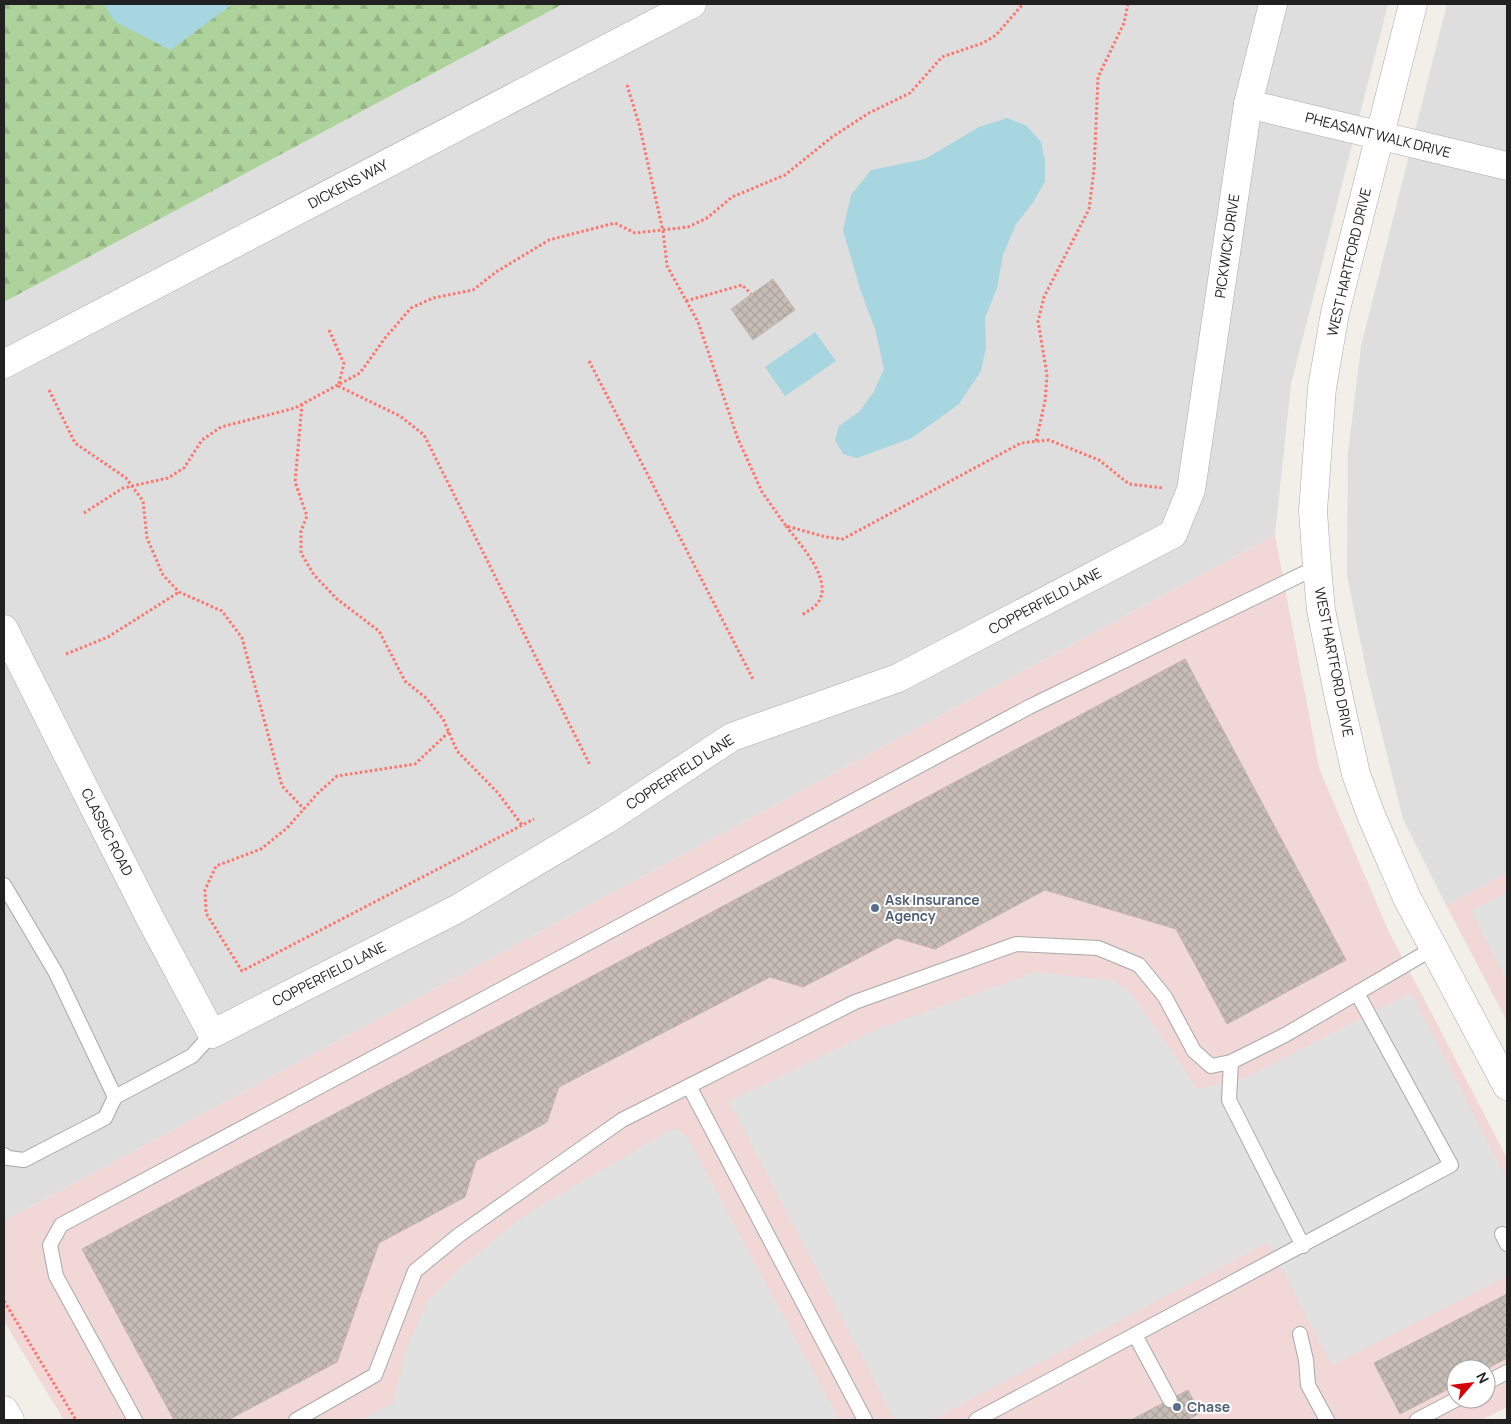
<svg xmlns="http://www.w3.org/2000/svg" width="1511" height="1424" font-family="Manrope,sans-serif">
  <defs>
    <pattern id="forest-firs" width="22" height="20" patternUnits="userSpaceOnUse" patternTransform="scale(1.25)"><rect width="22" height="20" fill="#add29b"/><path d="M5 1l3.5 6h-7zM16 11l3.5 6h-7z" fill="#95b485"/></pattern>
    <pattern id="building-cross-hatch" width="8" height="8" patternUnits="userSpaceOnUse" patternTransform="scale(1.25)"><rect width="8" height="8" fill="#c7bdb6"/><path d="M0 0l8 8M0 8l8-8" fill="none" stroke="#aba29c"/></pattern>
  </defs>
  <rect width="100%" height="100%" fill="#f2eee8"/>
  <g fill="#dfdede">
    <path d="M563,4h825l-97,380 -16,151 -1271,686v-919z"/>
    <path d="M1447,4h60v869l-61,32 -43,-86 -36,-145 -20,-99 1,-122 13,-107z"/>
  </g>
  <g fill="#f2d7d7" fill-rule="evenodd">
    <path d="M1275,535l44,233 69,162 119,228v249l-25,13h-1418l-60,-99v-100zM1456,1369h30v30h-30z"/>
    <path d="M1507,873v148l-61,-116z"/>
  </g>
  <path fill="url(#forest-firs)" d="M4,4h559l-559,298z"/>
  <g fill="#e1e1e1">
    <path d="M1507,892v88l-36,-69z"/>
    <path d="M1035,972l79,9 17,12 66,96 48,-11 166,-85 96,187v96l-175,89 -64,-123 -337,178h-36l-166,-319 149,-72z"/>
    <path d="M674,1128l12,7 153,285h-479l33,-17 15,-58 20,-44 34,-35 66,-53z"/>
  </g>
  <g fill="#a7d6e0">
    <path d="M104,4h129l-63,46 -56,-29z"/>
    <path d="M1007,118l20,8 14,16 4,19v21l-13,22 -16,20 -13,31 -6,33 -12,30 1,30 -5,23 -22,33 -47,34 -55,20 -14,-4 -8,-14 4,-14 20,-14 14,-19 11,-24 -9,-40 -14,-37 -18,-62 8,-35 20,-25 54,-11 54,-32z"/>
    <path d="M815,332l21,29 -51,35 -20,-29z"/>
  </g>
  <g fill="url(#building-cross-hatch)" stroke="#c4b4a9">
    <path d="M773,279l22,31 -42,30 -22,-31z"/>
    <path d="M1185,659l161,301 -119,64 -51,-95 -131,-39 -110,59 -38,-11 -94,49 -33,-10 -211,110 -12,35 -71,39 -11,36 -86,46 -42,119 -109,58h-54l-92,-171z"/>
    <path d="M1507,1294v64l-21,11h-30v16l-56,29 -26,-51z"/>
    <path d="M1188,1390l12,23 -13,7h-56z"/>
  </g>
  <g fill="none" stroke-linecap="round" stroke-linejoin="round">
    <g stroke="#a8a8a8" stroke-width="16">
      <g id="service">
        <path d="M4,885l52,88 59,124"/>
        <path d="M1231,1062l-2,38 74,146"/>
        <path d="M689,1086l176,334"/>
        <path d="M4,1155l4,3 16,2 81,-42 10,-21 77,-41 20,-22"/>
        <path d="M1502,1234l5,10"/>
        <path d="M1300,1334l6,26 2,25 19,35"/>
        <path d="M1135,1335l35,65"/>
        <path d="M1486,1383l21,-11"/>
        <path d="M135,1420l-79,-144 -6,-31 11,-20 968,-518 288,-140"/>
        <path d="M296,1420l79,-45 40,-104 44,-36 163,-115 233,-118 161,-58 82,4 41,17 26,32 29,54 17,15 20,-4 54,-27 149,-87"/>
        <path d="M976,1420l475,-255 -94,-172"/>
        <path d="M1417,1420l40,-21"/>
      </g>
    </g>
    <g stroke="#a8a8a8" stroke-width="29">
      <g id="minor">
        <path d="M1413,4l-78,309 -13,75 -9,123 4,56 4,43 19,93 16,71 15,41 36,83 100,188"/>
        <path d="M1248,104l259,62"/>
        <path d="M4,364l688,-360"/>
        <path d="M4,629l146,289 62,116 245,-125 149,-89 126,-83 166,-59 275,-144 18,-44 57,-386 25,-100"/>
      </g>
    </g>
    <g stroke="#a8a8a8" stroke-width="29">
      <path id="tertiary" d="M4,1410l6,10"/>
    </g>
    <g stroke="#ff756c" stroke-width="3" stroke-dasharray="2.5 2.5" stroke-linecap="butt">
      <path d="M627,85l12,39 24,107 4,35 31,56 40,117 24,53 24,34 40,11 17,2 178,-96 28,-3 50,20 30,24 34,4"/>
      <path d="M686,301l56,-16 9,9"/>
      <path d="M329,330l15,34 -6,22 62,30 24,19 166,330"/>
      <path d="M589,361l165,320"/>
      <path d="M49,390l26,53 51,35 17,23 4,37 16,37 16,17 43,19 20,27 40,148 22,23"/>
      <path d="M302,404l-7,78 12,34 -6,15v22l13,22 23,24 42,32 26,50 21,17 17,21 14,32 41,42 24,32"/>
      <path d="M1036,441l9,-40 2,-26 -9,-54 6,-24 45,-88 5,-39 4,-93 26,-54 4,-19"/>
      <path d="M84,513l39,-25 45,-10 16,-10 18,-28 19,-13 74,-19 65,-35 25,-35 26,-30 22,-10 40,-8 23,-18 53,-32 66,-17 20,10 53,-6 19,-9 25,-21 53,-22 47,-38 37,-24 41,-20 32,-36 41,-14 13,-8 27,-31"/>
      <path d="M786,526c13,17 52,58 29,80 -3,3 -9,6 -13,9"/>
      <path d="M66,654l42,-17 71,-45"/>
      <path d="M449,732l-34,32 -78,12 -19,17 -31,35 -26,21 -45,17 -11,24 1,23 36,58 292,-152"/>
      <path d="M4,1301l72,119"/>
    </g>
    <use href="#service" stroke="#fff" stroke-width="14"/>
    <use href="#minor" stroke="#fff" stroke-width="28"/>
    <use href="#tertiary" stroke="#fff" stroke-width="28"/>
  </g>
  <g fill="#5c6f8a" stroke="#fff" stroke-width="2">
    <circle cx="875" cy="908" r="5"/>
    <circle cx="1177" cy="1407" r="5"/>
  </g>
  <g text-anchor="middle" stroke-width="4" stroke-linejoin="round" paint-order="stroke">
    <g font-size="14" fill="#212121" stroke="#fff">
      <text transform="translate(1378 135) rotate(14)" y="5">PHEASANT WALK DRIVE</text>
      <text transform="translate(348 184) rotate(-28)" y="5">DICKENS WAY</text>
      <text transform="translate(1227 246) rotate(-82)" y="5">PICKWICK DRIVE</text>
      <text transform="translate(1349 262) rotate(-77)" y="5">WEST HARTFORD DRIVE</text>
      <text transform="translate(1045 601) rotate(-28)" y="5">COPPERFIELD LANE</text>
      <text transform="translate(1334 662) rotate(79)" y="5">WEST HARTFORD DRIVE</text>
      <text transform="translate(680 772) rotate(-33)" y="5">COPPERFIELD LANE</text>
      <text transform="translate(107 832) rotate(63)" y="5">CLASSIC ROAD</text>
      <text transform="translate(329 974) rotate(-27)" y="5">COPPERFIELD LANE</text>
    </g>
    <g font-size="14" font-weight="bold" fill="#4e5e75" stroke="#fff" text-anchor="start">
      <text x="885" y="905">Ask Insurance<tspan x="885" dy="16">Agency</tspan></text>
      <text x="1187" y="1412">Chase</text>
    </g>
  </g>
  <rect width="1511" height="1424" fill="none" stroke="#212121" stroke-width="10"/>
  <g transform="translate(1471 1384) rotate(62)"><circle r="24" fill="#ffffff" stroke="#a6a6a6"/>
  <path d="M0-4L9 19L0 12L-9 19Z" fill="#d20009"/>
  <text y="-8" font-size="14" font-weight="bold" text-anchor="middle" fill="#212121">N</text>
  </g>
</svg>
